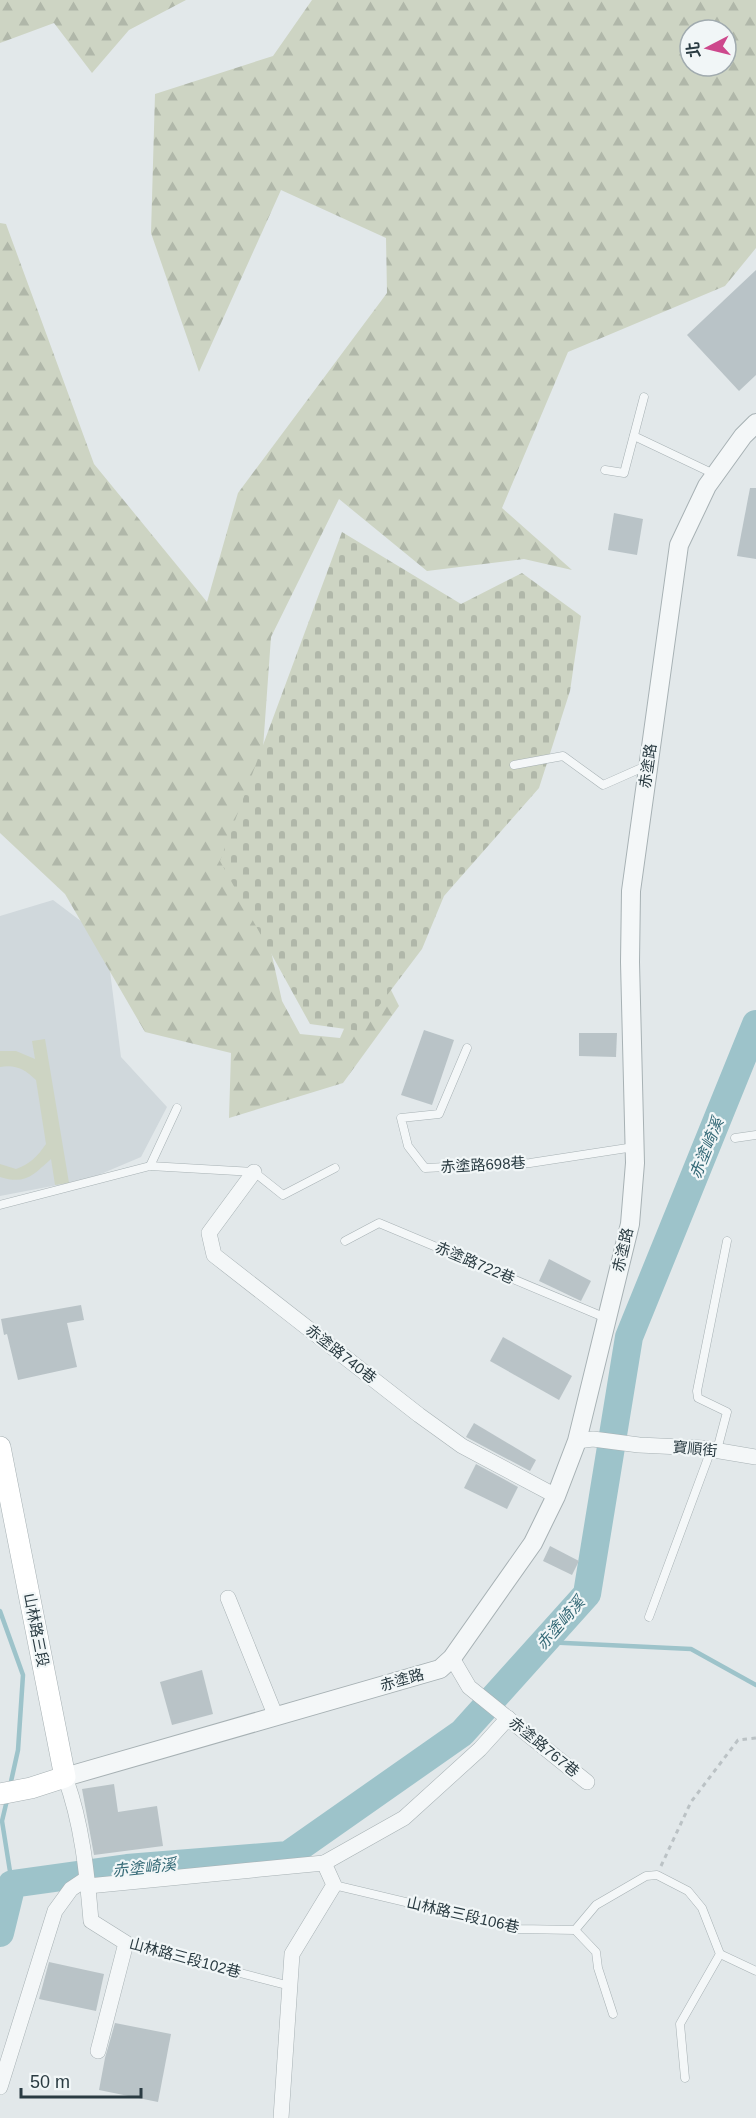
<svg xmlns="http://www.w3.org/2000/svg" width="756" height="2118" font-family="Helvetica,'Noto Sans TC',sans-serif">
  <defs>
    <pattern id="forest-firs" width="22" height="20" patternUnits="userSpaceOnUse" patternTransform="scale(1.5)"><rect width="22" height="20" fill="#cdd4c3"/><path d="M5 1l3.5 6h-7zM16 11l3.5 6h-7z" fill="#b0b7a9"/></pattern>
    <pattern id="cemetery-stones" width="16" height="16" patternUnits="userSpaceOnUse" patternTransform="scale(1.5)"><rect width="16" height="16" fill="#cdd4c3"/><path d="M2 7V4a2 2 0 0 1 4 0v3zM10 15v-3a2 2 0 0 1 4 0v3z" fill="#b0b7a9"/></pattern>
  </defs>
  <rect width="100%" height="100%" fill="#e2e8ea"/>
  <path fill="#d0d8dc" d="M53,900l53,40 15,117 46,50 -26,50 -52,22 -89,17v-280z"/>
  <g fill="url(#forest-firs)" fill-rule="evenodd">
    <path d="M0,0h186l-57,30 -37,43 -38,-50 -54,20z"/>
    <path d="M312,0h444v248l-31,38 -157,66 -66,156 70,62 -48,-11 -97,12 -88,-72 -68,138 -17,237 28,127 18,33 40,4 35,-80 24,48 -56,77 -114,35 2,-65 -86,-21 -80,-138 -65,-61v-610l6,1 88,240 113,138 31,-109 149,-200 -1,-55 -105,-48 -82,182 -48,-139 4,-139 118,-38zM690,30h36v36h-36z"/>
  </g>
  <path fill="url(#cemetery-stones)" d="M342,532l119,72 61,-31 59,43 -11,75 -31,97 -95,108 -22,53 -62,82 -50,-7 -90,-163z"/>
  <path fill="#cdd4c3" d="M45,1039l24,144 -14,2 -4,-26c-18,16 -25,26 -51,18v-13l16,5c14,-5 21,-12 30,-25l-10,-64c-11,-11 -21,-16 -36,-13v-16h16l19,8 -3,-18z"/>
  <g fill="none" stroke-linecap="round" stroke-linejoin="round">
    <g stroke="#9dc3ca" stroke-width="4.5">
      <path d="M0,1611l23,64 -5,75 -8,36"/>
      <path d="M544,1642l147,7 65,36"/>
      <path d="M7,1800l-5,21 10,63"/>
    </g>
    <path stroke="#9dc3ca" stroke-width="28" d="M0,1933l12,-49 115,-16 161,-13 174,-122 125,-139 42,-257 127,-313"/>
  </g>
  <g fill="#b9c3c7">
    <path d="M756,270v105l-17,16 -52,-56z"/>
    <path d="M750,488h6v71l-19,-3z"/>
    <path d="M614,513l29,6 -6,36 -29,-5z"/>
    <path d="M424,1030l30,10 -22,65 -31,-10z"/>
    <path d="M579,1033h38l-1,24 -37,-1z"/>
    <path d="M549,1259l42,22 -10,20 -42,-20z"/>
    <path d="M81,1305l3,15 -17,3 10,44 -59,13 -11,-46 -3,1 -3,-16z"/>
    <path d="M503,1337l69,39 -13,24 -69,-39z"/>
    <path d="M474,1423l62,37 -6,11 -64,-34z"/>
    <path d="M476,1464l42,23 -11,22 -43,-21z"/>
    <path d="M550,1546l29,15 -7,14 -29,-14z"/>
    <path d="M202,1670l11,44 -41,11 -12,-43z"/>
    <path d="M114,1784l4,28 39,-6 6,40 -69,9 -12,-66z"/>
    <path d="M49,1962l55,12 -8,37 -57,-12z"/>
    <path d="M115,2023l56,11 -13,68 -59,-12 6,-32z"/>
  </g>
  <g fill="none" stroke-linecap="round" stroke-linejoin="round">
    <g stroke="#a7b1b4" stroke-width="9">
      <g id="service">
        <path d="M634,436l80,38"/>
        <path d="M605,470l19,3 20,-76"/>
        <path d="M514,765l49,-9 40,29 43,-19"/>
        <path d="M467,1048l-28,66 -38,4 7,28 17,22 105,-5 104,-16"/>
        <path d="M735,1138l21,-3"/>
        <path d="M150,1166l27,-58"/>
        <path d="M0,1205l150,-39 104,6 29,23 52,-27"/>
        <path d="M345,1241l34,-18 227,95"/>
        <path d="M717,1450l10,-38 -29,-14 -1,-7 30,-150"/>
        <path d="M649,1617l62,-167"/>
        <path d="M334,1885l185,44 56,1 21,-25 50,-29 11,-1 31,16 14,17 18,46 -40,70 5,54"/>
        <path d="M575,1930l21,22 2,16 15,46"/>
        <path d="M126,1943l164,43"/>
        <path d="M720,1954l36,17"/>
      </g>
    </g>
    <g stroke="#a7b1b4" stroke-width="16">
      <g id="minor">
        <path d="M254,1172l-45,61 5,22 205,160 43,31 94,50"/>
        <path d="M577,1441l16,-2 46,6 63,3 54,9"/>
        <path d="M228,1598l48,119"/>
        <path d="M452,1658l17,29 118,95"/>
        <path d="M65,1777c17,46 22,96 26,144l35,22 -28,108"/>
        <path d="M88,1886l236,-23"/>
        <path d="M0,2087l55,-176 16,-22 15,-10"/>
        <path d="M281,2118l11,-164 42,-69 -10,-22 80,-45 76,-69 28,-31"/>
      </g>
    </g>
    <g stroke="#a7b1b4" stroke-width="20">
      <path id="tertiary" d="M65,1777l375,-108 12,-11 81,-115 23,-47 21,-55 53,-217 5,-61 -5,-201 1,-71 48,-346 28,-59 36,-50 13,-13"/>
    </g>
    <g stroke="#a7b1b4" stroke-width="22">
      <path id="secondary" d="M0,1447l65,330 -34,11 -31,6"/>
    </g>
    <path stroke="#bbc2c5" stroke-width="3" stroke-dasharray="4.5 4.5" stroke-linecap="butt" d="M661,1866l30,-64 47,-62 18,-2"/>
    <use href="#service" stroke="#f4f7f8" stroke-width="8"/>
    <use href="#minor" stroke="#f4f7f8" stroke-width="15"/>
    <use href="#tertiary" stroke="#f4f7f8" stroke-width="18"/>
    <use href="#secondary" stroke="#fff" stroke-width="21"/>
  </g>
  <g text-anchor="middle" stroke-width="4.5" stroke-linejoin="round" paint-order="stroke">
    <g font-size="15" fill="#2a3b42" stroke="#f1f6f7">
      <text transform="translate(648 766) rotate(-82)" y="5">赤塗路</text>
      <text transform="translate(483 1165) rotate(-3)" y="5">赤塗路698巷</text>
      <text transform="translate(623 1250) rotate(-77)" y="5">赤塗路</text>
      <text transform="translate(475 1263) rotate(23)" y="5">赤塗路722巷</text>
      <text transform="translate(341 1354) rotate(38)" y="5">赤塗路740巷</text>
      <text transform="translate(695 1449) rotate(5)" y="5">寶順街</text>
      <text transform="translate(36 1630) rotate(79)" y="5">山林路三段</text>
      <text transform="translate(402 1680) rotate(-16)" y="5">赤塗路</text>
      <text transform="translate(544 1747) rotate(39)" y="5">赤塗路767巷</text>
      <text transform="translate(463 1915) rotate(13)" y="5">山林路三段106巷</text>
      <text transform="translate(185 1958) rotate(15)" y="5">山林路三段102巷</text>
    </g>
    <g font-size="16" font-style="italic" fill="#346976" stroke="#f1f6f7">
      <text transform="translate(706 1148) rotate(-68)" y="6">赤塗崎溪</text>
      <text transform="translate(560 1623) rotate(-49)" y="6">赤塗崎溪</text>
      <text transform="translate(144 1867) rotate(-6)" y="6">赤塗崎溪</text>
    </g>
  </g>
  <g transform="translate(708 48) rotate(263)"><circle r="28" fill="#f1f6f7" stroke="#a1abaf" stroke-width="1.5"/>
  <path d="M0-4.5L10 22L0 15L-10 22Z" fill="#cd488c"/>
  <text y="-9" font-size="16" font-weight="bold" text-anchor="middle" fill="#2a3b42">北</text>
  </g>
  <path d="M21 2088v9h120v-9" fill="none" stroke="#2a3b42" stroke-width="3"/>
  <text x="30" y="2088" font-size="18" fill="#2a3b42" stroke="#f1f6f7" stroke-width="4.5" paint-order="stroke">50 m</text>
</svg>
